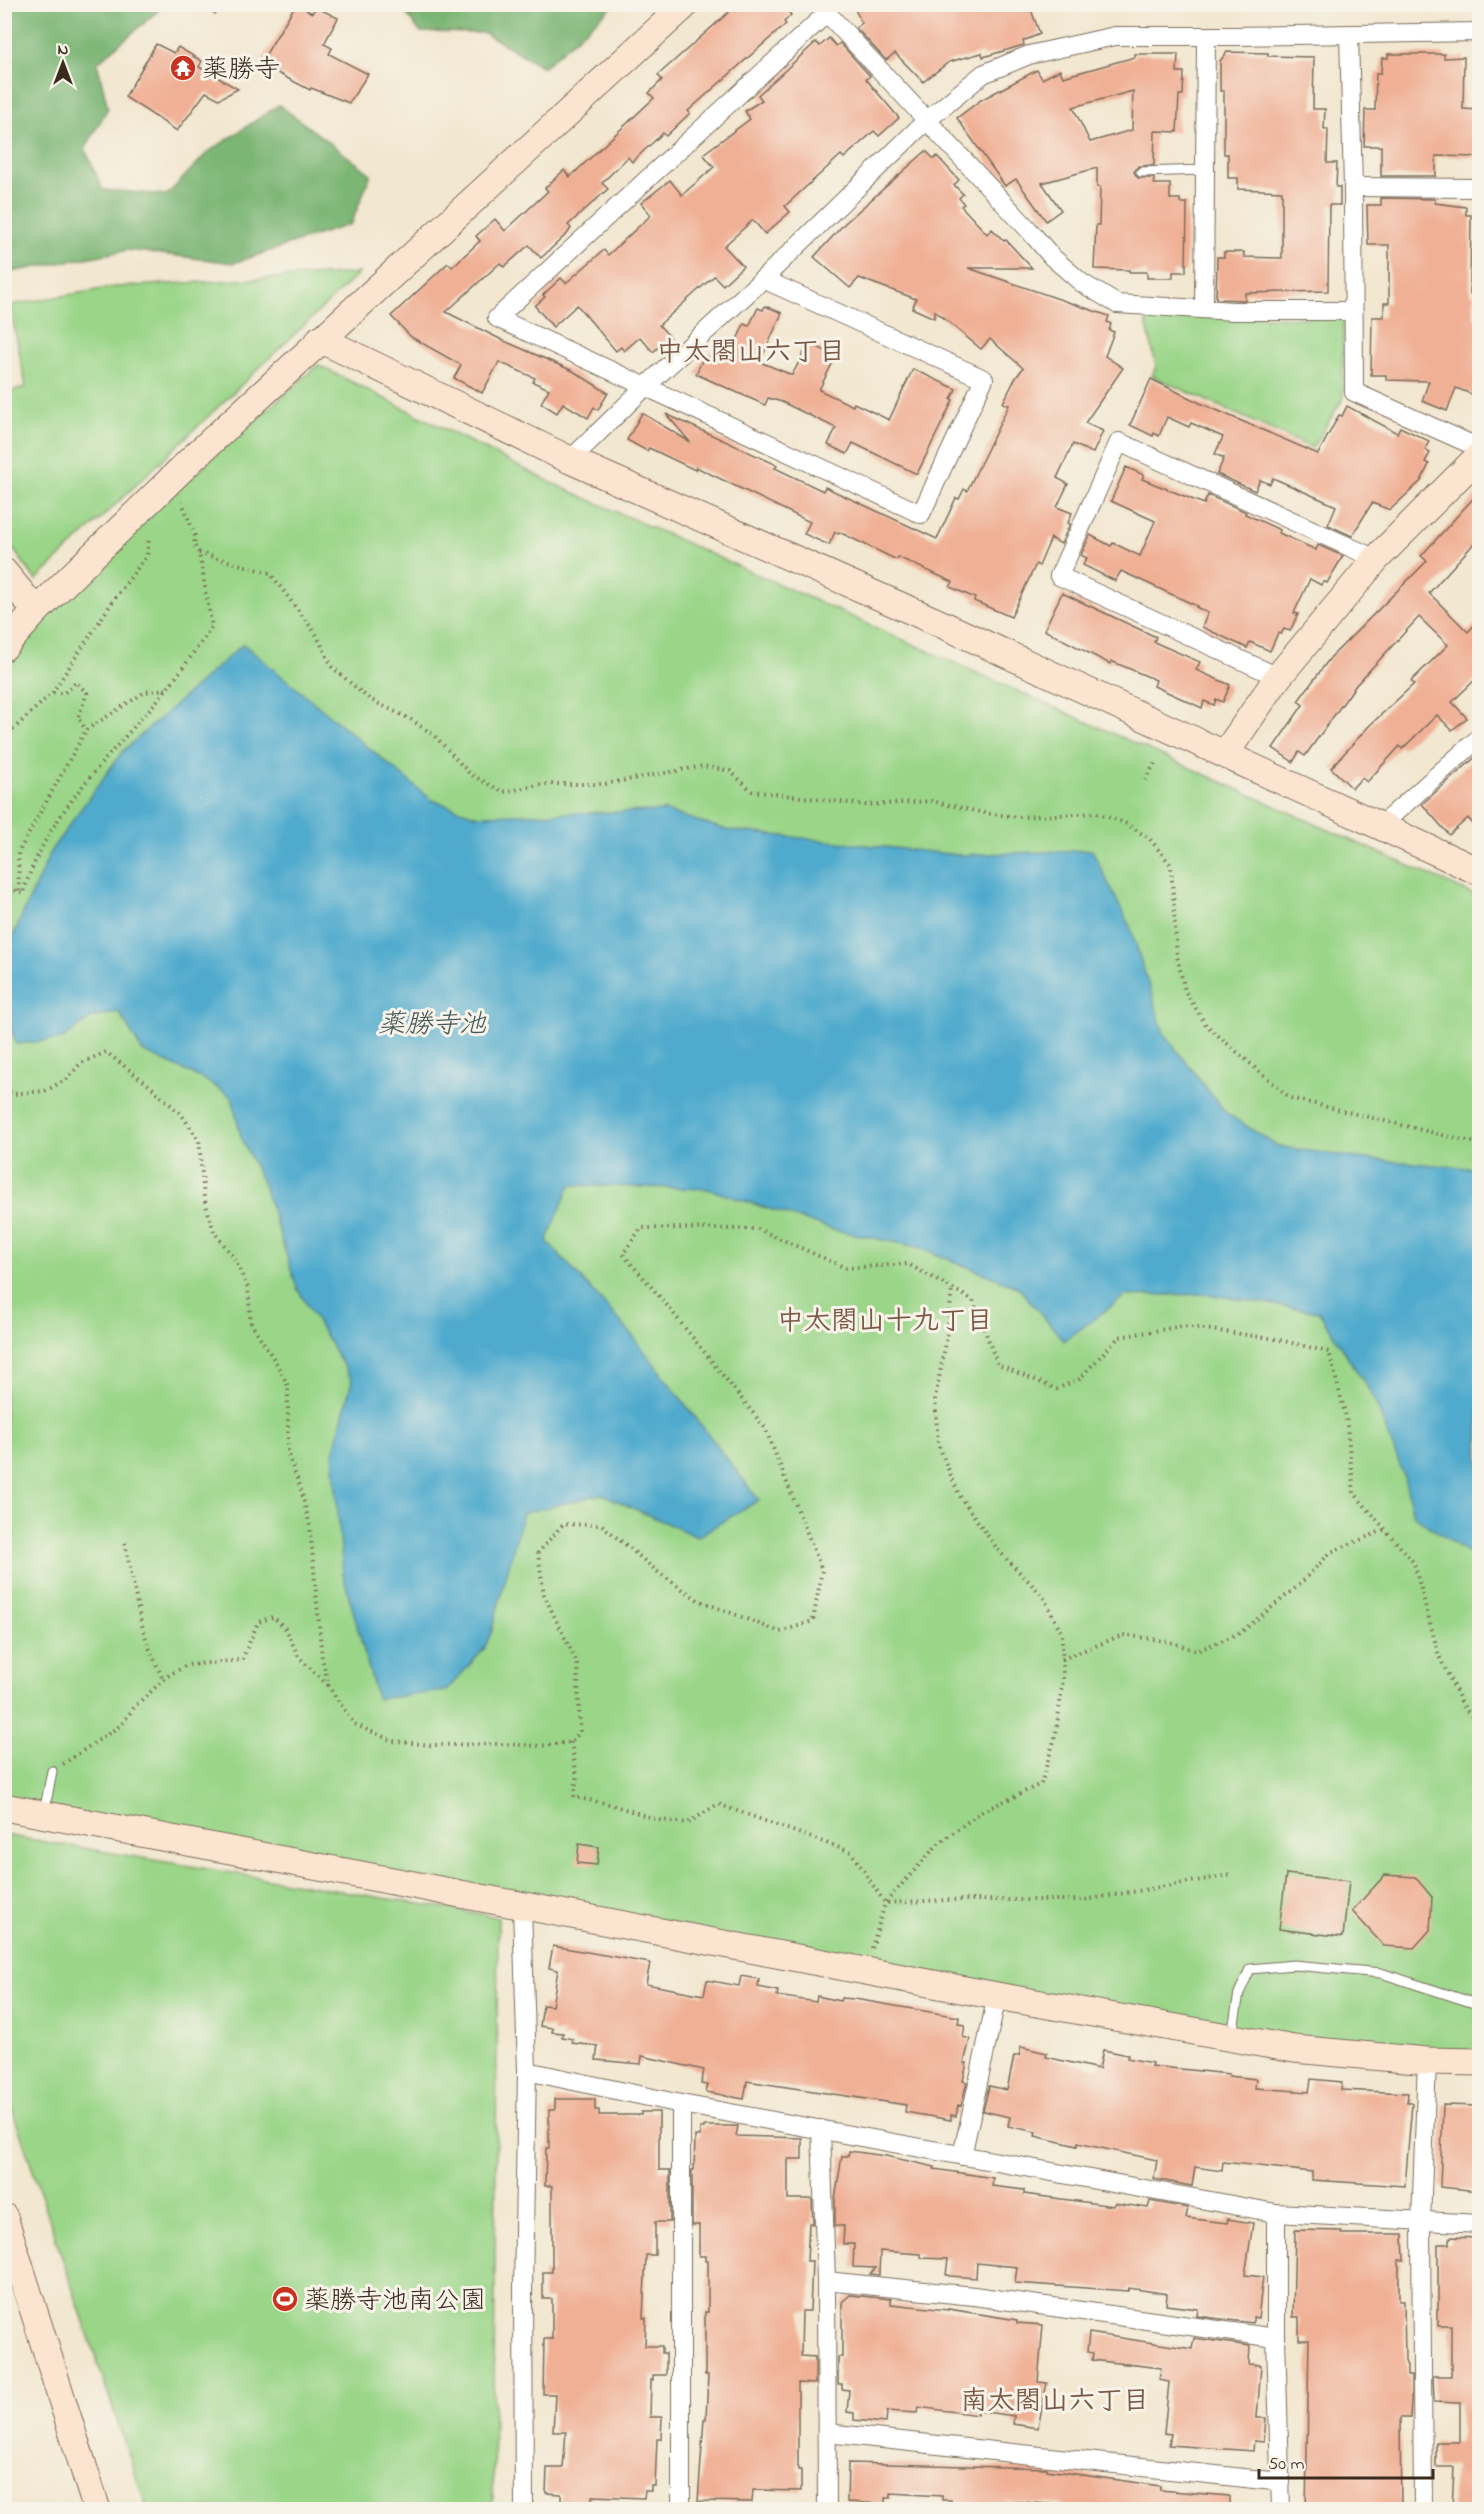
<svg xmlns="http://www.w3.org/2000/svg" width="1484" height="2514" font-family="'Indie Flower','Klee One',sans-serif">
  <rect width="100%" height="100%" fill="#f7f3e8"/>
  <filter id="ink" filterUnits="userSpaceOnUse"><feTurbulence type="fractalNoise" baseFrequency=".0167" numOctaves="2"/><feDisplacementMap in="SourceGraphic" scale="12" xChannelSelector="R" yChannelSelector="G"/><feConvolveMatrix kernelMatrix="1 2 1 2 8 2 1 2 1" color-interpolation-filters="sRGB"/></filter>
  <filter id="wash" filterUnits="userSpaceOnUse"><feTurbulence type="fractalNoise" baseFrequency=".008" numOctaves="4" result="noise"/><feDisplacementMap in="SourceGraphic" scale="24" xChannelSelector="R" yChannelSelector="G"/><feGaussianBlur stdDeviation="1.35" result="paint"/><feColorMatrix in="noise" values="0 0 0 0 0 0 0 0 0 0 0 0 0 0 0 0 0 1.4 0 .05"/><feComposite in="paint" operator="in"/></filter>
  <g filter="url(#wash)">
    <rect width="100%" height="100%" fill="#f2e7d0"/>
    <g fill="#9ad588" stroke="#6a8053" stroke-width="1.5">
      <path d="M359,273l-323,307 -31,-42v-145l21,-6 -16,-82 104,-18z"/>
      <path d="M1145,316l198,2v81l-31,49 -160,-72 4,-10z"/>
      <path d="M318,365l234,118 927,414v1167l-65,-1 -1409,-255v-1144l31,-37 144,-140z"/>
      <path d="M4,1835l494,82 -5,592h-346l-142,-421z"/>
    </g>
    <g fill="#7bb674" stroke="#5b7049" stroke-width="1.5">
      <path d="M5,4l160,1 -68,58 11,45 -23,41 18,41 64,5 40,-42 72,-48 92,69 -20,50 -117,39 -106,-13 -123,23z"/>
      <path d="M400,5h214l-71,62 -58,-34 -65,-1z"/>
    </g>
    <path fill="#4faacd" stroke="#456a76" stroke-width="1.5" d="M243,644l189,156 43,15 190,-4 62,19 232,25 133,-5 39,79 33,105 62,79 51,33 80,12 122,11v391l-66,-45 -10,-42 -30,-77 -54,-84 -112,-18 -82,2 -61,45 -46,-54 -100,-40 -84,-17 -126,-41 -138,-4 -23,56 81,89 131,170 -62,37 -95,-43 -79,19 -32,120 -7,16 -38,42 -69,8 -34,-125 -10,-120 19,-74 -55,-92 -32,-99 -24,-52 -9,-40 -27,-17 -63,-29 -23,-39 -28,6 -28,21 -47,5 -11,-34v-56l47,-105 70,-97z"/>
    <g id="blocks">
      <g fill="#f0b095" fill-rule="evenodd">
        <path d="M296,4l16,9 4,-6 22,11 -14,26 8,4 -3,6 39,20 -19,29 -38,-15 -1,2 -50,-26z"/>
        <path d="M738,4h43l10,11 -7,7 2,2 -98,87 2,2 -24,23 -3,-3 -31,29 -4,-5 -26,26 6,6 -40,36 3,3 -3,5 -27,25 -12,-13 -25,22 -4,-4 -54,49 56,28 71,31 35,22 -10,17 -4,-3 -6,11 -25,-15 -6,10 -16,-10 8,-14 -16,-7 2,-4 -36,-16 -17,31 -28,-15 7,-13 -50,-28 -20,-21 57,-53 4,4 28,-26 -4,-5 19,-17 10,12 43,-40 -3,-3 19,-18 6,7 84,-79 -5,-5 13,-13 -4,-5z"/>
        <path d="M852,4h177l11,30 -17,7 1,4 -41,12 -1,-4 -33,9 -26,20 -28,-29 -9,7 -30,-32 6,-5z"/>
        <path d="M829,38l7,8 4,-3 30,33 -4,3 33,39 -20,18 -5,-5 -30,27 -3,-3 -56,51 5,6 -25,22 -12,-14 -29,26 19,20 -20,19 -9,-9 -55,49 11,12 -17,15 -13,-15 -16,14 -3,-4 -5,4 -39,-46 -24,22 -18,-21 10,-9 -2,-2 18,-17 5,5 38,-33 4,5 43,-40 -10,-12 29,-23 12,15 32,-28 -11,-13 47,-35 -5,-8 17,-11 -4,-5 58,-53 4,4z"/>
        <path d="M156,44l18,9 4,-6 24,14 -3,6 39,22 -19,10 -13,-7 -29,39 -52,-34z"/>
        <path d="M1227,52l41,1v3l46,1 -1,52h12l-1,20h4l-1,34h10l-1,24h4v18h-11l-1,86 -83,2v7l-29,-1 1,-42h7v-5h20v5l38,1v-67l-44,-2v-11h-10v-24h-4v-63h-4v-30z"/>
        <path d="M1135,54h43l-1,18h7l-1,23h-4l-2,37 -22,-1 -1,34 -16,1 -4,6 4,6h16v6h16v15h10v4h7l-1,69h-13v6h-26v-6h-18v-2l-35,-1 2,-44h3l1,-38h-3v-19l-55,15 19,27 -15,11 -30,-42 -11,7 -48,-68 24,-18 56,-30 5,9 18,-9 3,7 72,-20zM1133,91l-1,39 -42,12 -17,-35z"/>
        <path d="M1388,54h56v4l20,-1 -1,52 16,1v47l-43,-1v20h-55v-30h-17l1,-36h10l1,-37h5l1,-15h6z"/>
        <path d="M926,151l8,8 3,-3 22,24 -5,5 9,9 -4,4 5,6 -3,2 26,28 5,-5 12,12 2,-1 26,28h-64l141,48 -2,6 4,2 -2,6 5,2 -9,24 18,12 -38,55 18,8 -10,22 -20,-9 -16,34 11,6 -11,23 15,6 -4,10 2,1 -9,20 -10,-6 -12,28 -3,-2 -25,53 -37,-16 1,-3 -25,-11 3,-5 -55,-25 -1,3 -58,-28 -1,2 -3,-2 -6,13 -25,-11 6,-12 -114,-55 -1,3 -46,-22 -2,3 -20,-11 15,-27 48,29 -24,-28 111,51 -2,3 48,23 2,-4 112,52 19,-41 3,1 5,-10 3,2 42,-86 -6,-2 12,-24 8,-11 -33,-29 -9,10 -46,-38 -1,7 -22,-10 4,-9 -57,-21 -9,10 -36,-31 31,-34z"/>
        <path d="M1381,198l54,1v4l31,4v8h5l-1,79h4v25h5v61l-5,15 -18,-7 -9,23 -25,-10 7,-20 -43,-1v-5h-15l1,-58h12v-14h5v-58h-21l-1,-40h14z"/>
        <path d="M765,306l17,7 -22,49 32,13 17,-32 27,13 -17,34 34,16 1,-3 35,17 24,-51 43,20 -5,10 2,1 -36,74 -64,-31 -6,11 -19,-9 8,-17 -54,-26 -14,-4 -3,7 -69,-31 8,-18 11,2 2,-5 12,5 15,-34 5,2 9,-18 5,2z"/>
        <path d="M1151,379l49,24 118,51 21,-39 3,1 5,-10 50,27 3,-6 29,14 -4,9 5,3 -5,9 4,2 -8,17 -31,29 -18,-7 -20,33 -24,-11 8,-19 -63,-28 -3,6 -10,-4 -5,11 -38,-17 7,-16 -9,-4 8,-17 -32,-14 -2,4 -22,-10 -8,19 -5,-3 -1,3 -23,-11z"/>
        <path d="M1126,467l18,8 -2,4 62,25 4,-9 38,17 -1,2 35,16 -1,3 37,17 2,-5 25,11 -16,27 -4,-2 -2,4 -11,-6 -16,34 4,1 -8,17 -6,-2 -3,5 -3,-1 -8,18 -20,-9 -3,6 -45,-21 6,-14 -12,-6 1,-1 -76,-35 -6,10 -32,-16 4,-7 -6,-3 9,-20 21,11 2,-3 27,13 15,-35 -44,-20z"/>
        <path d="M1479,492v46l-50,55 39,39 11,-12v56l-27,26 15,16 -15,12 -15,-15 -35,34 -2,-3 -33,36 -5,-4 -10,10 -21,-20 38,-42 45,-42 -3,-3 37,-36 -29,-28 -63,68 -51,71 -6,-4 -6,10 -20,-14 30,-43 -5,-4 32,-43 97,-97 -6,-5z"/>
        <path d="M1062,593l94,44 -2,5 46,20 -4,8 34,15 -7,17 -7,-3 -2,6 -10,-4 -2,7 -48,-22 2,-6 -45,-19 -1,3 -66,-34z"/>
        <path d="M1479,754v77l-11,-13 -19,17 -27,-31z"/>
        <path d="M579,1844l20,3 -2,18 -20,-2z"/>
        <path d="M1286,1874l63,7 -6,56 -64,-8z"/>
        <path d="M1385,1875l30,2 17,20 -2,33 -16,18 -30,-2 -32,-35z"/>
        <path d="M553,1946l97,17 -4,21 58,11 3,-15 32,6 2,-10 18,3 -1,8 20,4 -1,5 39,6 1,-6 23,5 1,-3 14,1 104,18 -1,7 7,1 -2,12 7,2 -6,24h3l-4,18 4,1 -6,24 -3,-1 -2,11 -5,-1v5l-46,-8 1,-7 -159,-24 -3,18 -38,-7 2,-7 -7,-1 3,-14 -62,-14 -1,8 -45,-4 2,-14 -26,-3 1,-4 -11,-2 1,-4 -11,-1 1,-4 -13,-2 3,-21 9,1 6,-36 -9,-2z"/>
        <path d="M1021,2047l26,6 -1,4 53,12 4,-19 25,5 -1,3 25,5 -1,3 78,8v2l27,3 -1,9 54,4 2,-13 31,3 -1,8 67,3 -1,10h5l-7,83 -93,-6v-8l-89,-10 -1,9 -27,-4 -3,19 -38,-7 3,-19 -79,-17 -1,3 -42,-10 1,-4 -28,-6 2,-9 -27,-6 6,-25 18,4 7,-34h5z"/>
        <path d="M555,2099h40v11h4v5h42v-3h18v58h11v52h-15v33h-9l-3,63h3l-1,28h17v7h4v22h-13v5h-2l-1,37h12l-1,22h-4l-2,47h-4v5h-6l-1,7 -52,-2v6l-31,-1v-7l-15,-1 1,-25h16l3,-36h-13l2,-38h-12l1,-55h8v-40h-9v-27h9v-86h-7l1,-38h3v-38h6z"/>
        <path d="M1443,2105l36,1v85l-39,-4z"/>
        <path d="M704,2126h34l-2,10 66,2v21h-14v40h24l1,25 -4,-1 -2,38h5l-2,50h-8l-1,45 14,1v27l-17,-1v87h3v21l-48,-1 -1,12 -54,-1 6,-82h2l2,-44h-3v-63h3v-51h-3v-5h-6v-31h-7v-55h2l1,-34h5v-8h4z"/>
        <path d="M849,2151l37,5 49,11 -1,2 59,9 -1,8 32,4v4l90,12 1,-3 33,5 2,-7 38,7 -2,10 41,5 1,-4 25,4 -8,52 18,2 -5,41 -5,-1v6l-56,-7 1,-7 -32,-4 1,-11 -38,-6 -1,3 -113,-8 2,-16 -40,-4 -1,15 -26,-2 -4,-1 2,-16 -27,-1v-4l-41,-3 -1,24 -9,-1 6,-6 -23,-1 1,-23h-11l1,-18h-9v-27l4,-24 3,-19h6z"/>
        <path d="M1295,2230l47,1 -1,3h62l1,26h-5v41h5l1,60 2,5v10h4v25l-1,17h-10l1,92h-95l3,-170h-10v-23h-6z"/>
        <path d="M1450,2237l29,1v272h-27l2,-43h-18v-25h24v-39l-26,-1 -1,-26h18v-50h-13v-82h12z"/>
        <path d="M850,2295l41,4v5l57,6v-1l69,11v3l26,2 -5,57 9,1 -9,45 -25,-4 1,-8 -36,-5v4l-60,-8 -1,6 -30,-2 -1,12 -32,-3v-7l-7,-1 2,-22 -7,-1v-5h-4v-27h4v-55z"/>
        <path d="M1089,2333l103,16 2,-11 56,8 -1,18 12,1 -4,53h9l-2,23 -10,-1 -1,11 -84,-6 2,-11 -7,-1 5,-51 -10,-2 2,-12 -69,-8 1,-7 -6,-1z"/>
        <path d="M848,2463l199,5v2l113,16v4l69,6v14h-167l1,-5 -59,-4v4l-53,-2v-3h-9v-4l-51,-3v5h-6v6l-38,-2z"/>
      </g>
    </g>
  </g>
  <g filter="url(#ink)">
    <use href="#blocks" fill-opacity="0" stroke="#7b6c5c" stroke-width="1.5"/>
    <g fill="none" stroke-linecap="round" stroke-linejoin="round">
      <g stroke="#7b6c5c" stroke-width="11">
        <g id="lane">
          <path d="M1141,172l64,-2"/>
          <path d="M44,1813l8,-42"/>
          <path d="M1232,2035l7,-42 11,-24 44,-4 87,8 99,32"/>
        </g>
      </g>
      <g stroke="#7b6c5c" stroke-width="20">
        <g id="street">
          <path d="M1349,35l4,152 1,205 114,51 12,8"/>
          <path d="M1353,187l127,1"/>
          <path d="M763,279l221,100 -63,135 -424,-196 330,-305 201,216 24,28 30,26 35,21 117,7h119"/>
          <path d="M1204,309l2,-273"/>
          <path d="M570,460l75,-73 118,-108 163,-158 57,-47 46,-19 86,-19h120l245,-4"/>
          <path d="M1278,677l-219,-101 60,-134 257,117"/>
          <path d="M1379,827l101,-90"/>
          <path d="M522,1906l5,165 -4,216 1,223"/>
          <path d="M527,2071l154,33 595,109 204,11"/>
          <path d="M681,2104v406"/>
          <path d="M821,2129l5,152 1,229"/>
          <path d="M962,2156l35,-160"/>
          <path d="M1276,2213v125l5,172"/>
          <path d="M826,2281l148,15 302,42"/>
          <path d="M827,2433l454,49"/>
          <path d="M1423,2510l-2,-288 6,-161"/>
        </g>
      </g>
      <g stroke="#7b6c5c" stroke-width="29">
        <g id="secondary">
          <path d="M320,339l250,121 367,162 543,250"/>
          <path d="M4,572l32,39"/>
          <path d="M4,647l32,-36 157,-153 493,-454"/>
          <path d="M1225,754l53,-77 98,-118 104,-104"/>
          <path d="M4,1807l993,189 297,53 133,12 53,1"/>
          <path d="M4,2217l93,293"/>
        </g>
      </g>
      <g stroke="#7b6c5c" stroke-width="4" stroke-dasharray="1.5 4.5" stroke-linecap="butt">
        <path d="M214,14l5,-10"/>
        <path d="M199,553l71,20 46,61 16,33 37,32 41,20 24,16 36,39 33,18 41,-8h61l98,-18 27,5 22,20 114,14 66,-4 52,12 34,4 78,-4 27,9 26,16 22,27 6,91 8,35 21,34 84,73 190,46"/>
        <path d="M53,693h11l12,-11 11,11 -9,25 8,12 59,-38 21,-3"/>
        <path d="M4,738l48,-45 59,-89 36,-49 2,-18"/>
        <path d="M1145,780l10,-17"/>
        <path d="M4,885l19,9c22,-78 86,-137 137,-197 19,-22 35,-47 52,-70l-13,-74 -5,-8 1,-9 -13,-34"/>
        <path d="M19,891l-1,-38 68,-123"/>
        <path d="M4,1090l9,4 32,-3 22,-12 14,-16 25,-11 44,34 31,28 18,26 5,58 10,34 20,26 14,30 3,35 26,41 11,22v69l12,31 10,40 12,132 7,29 25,37 39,17 37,4 73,-1 36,2 32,-4 9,-10 -3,-69 -33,-68 -6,-42 25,-29 39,1 56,47 40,28 82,32 33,-11 9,-51 -57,-142 -104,-130 -38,-44 18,-26 117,1 88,39 62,-4 65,36 25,65 59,24 22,-10 40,-42 64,-11 93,13 53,13 17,65 8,76 60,70 25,93 24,50 17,20"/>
        <path d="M125,1543l15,75 8,27 15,35"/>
        <path d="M1062,1659l61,-24 44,6 30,10 43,-18 58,-47 33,-34 53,-22"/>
        <path d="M571,1742l6,34 -3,21 35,7 50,16 29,3 30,-19 133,48 34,51 61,-3h138l147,-25"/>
        <path d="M63,1764l58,-39 15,-20 33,-30 18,-10 55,-5 16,-38 15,-5 13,12 12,27 31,31"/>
        <path d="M872,1948l13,-45 53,-59 43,-32 60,-28 15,-50 7,-55 -1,-45 -19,-38 -45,-46 -39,-55 -21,-51 -3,-46 12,-61 5,-49"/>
      </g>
      <use href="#lane" stroke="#fff" stroke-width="9"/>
      <use href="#street" stroke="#fff" stroke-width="18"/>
      <use href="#secondary" stroke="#fce5d0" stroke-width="27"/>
    </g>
  </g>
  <defs>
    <g id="temple-disc" transform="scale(1.35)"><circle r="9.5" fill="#c8321e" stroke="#f7f3e8"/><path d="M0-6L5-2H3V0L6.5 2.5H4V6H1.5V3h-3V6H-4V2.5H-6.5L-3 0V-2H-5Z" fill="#fff"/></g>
    <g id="stadium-disc" transform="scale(1.35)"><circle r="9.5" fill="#c8321e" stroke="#f7f3e8"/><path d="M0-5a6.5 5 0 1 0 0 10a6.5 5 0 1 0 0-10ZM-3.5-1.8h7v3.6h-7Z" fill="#fff"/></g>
  </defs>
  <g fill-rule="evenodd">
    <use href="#temple-disc" x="183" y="68"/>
    <use href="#stadium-disc" x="285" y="2299"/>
  </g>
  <g text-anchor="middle" stroke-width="6" stroke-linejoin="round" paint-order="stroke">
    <g font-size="26" fill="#3b2a1e" stroke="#f7f3e8" text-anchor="start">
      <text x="202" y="77">薬勝寺</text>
      <text x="304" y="2308">薬勝寺池南公園</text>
    </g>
    <g font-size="27" font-weight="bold" fill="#7a5948" stroke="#f7f3e8">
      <text x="751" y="360">中太閤山六丁目</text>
      <text x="885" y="1329">中太閤山十九丁目</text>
      <text x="1055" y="2409">南太閤山六丁目</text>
    </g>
    <g font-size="27" font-style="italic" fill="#42575b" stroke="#f7f3e8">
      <text x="432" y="1032">薬勝寺池</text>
    </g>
  </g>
  <rect width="1484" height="2514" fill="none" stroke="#f7f3e8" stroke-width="24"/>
  <g transform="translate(63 63)" stroke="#f7f3e8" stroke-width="4.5" paint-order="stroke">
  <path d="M0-4.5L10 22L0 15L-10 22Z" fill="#3b2a1e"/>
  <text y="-9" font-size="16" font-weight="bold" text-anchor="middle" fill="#3b2a1e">N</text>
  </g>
  <path d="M1259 2469v9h174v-9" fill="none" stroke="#3b2a1e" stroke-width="3"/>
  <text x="1268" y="2469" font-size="18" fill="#3b2a1e" stroke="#f7f3e8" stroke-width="4.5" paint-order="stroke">50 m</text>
</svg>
